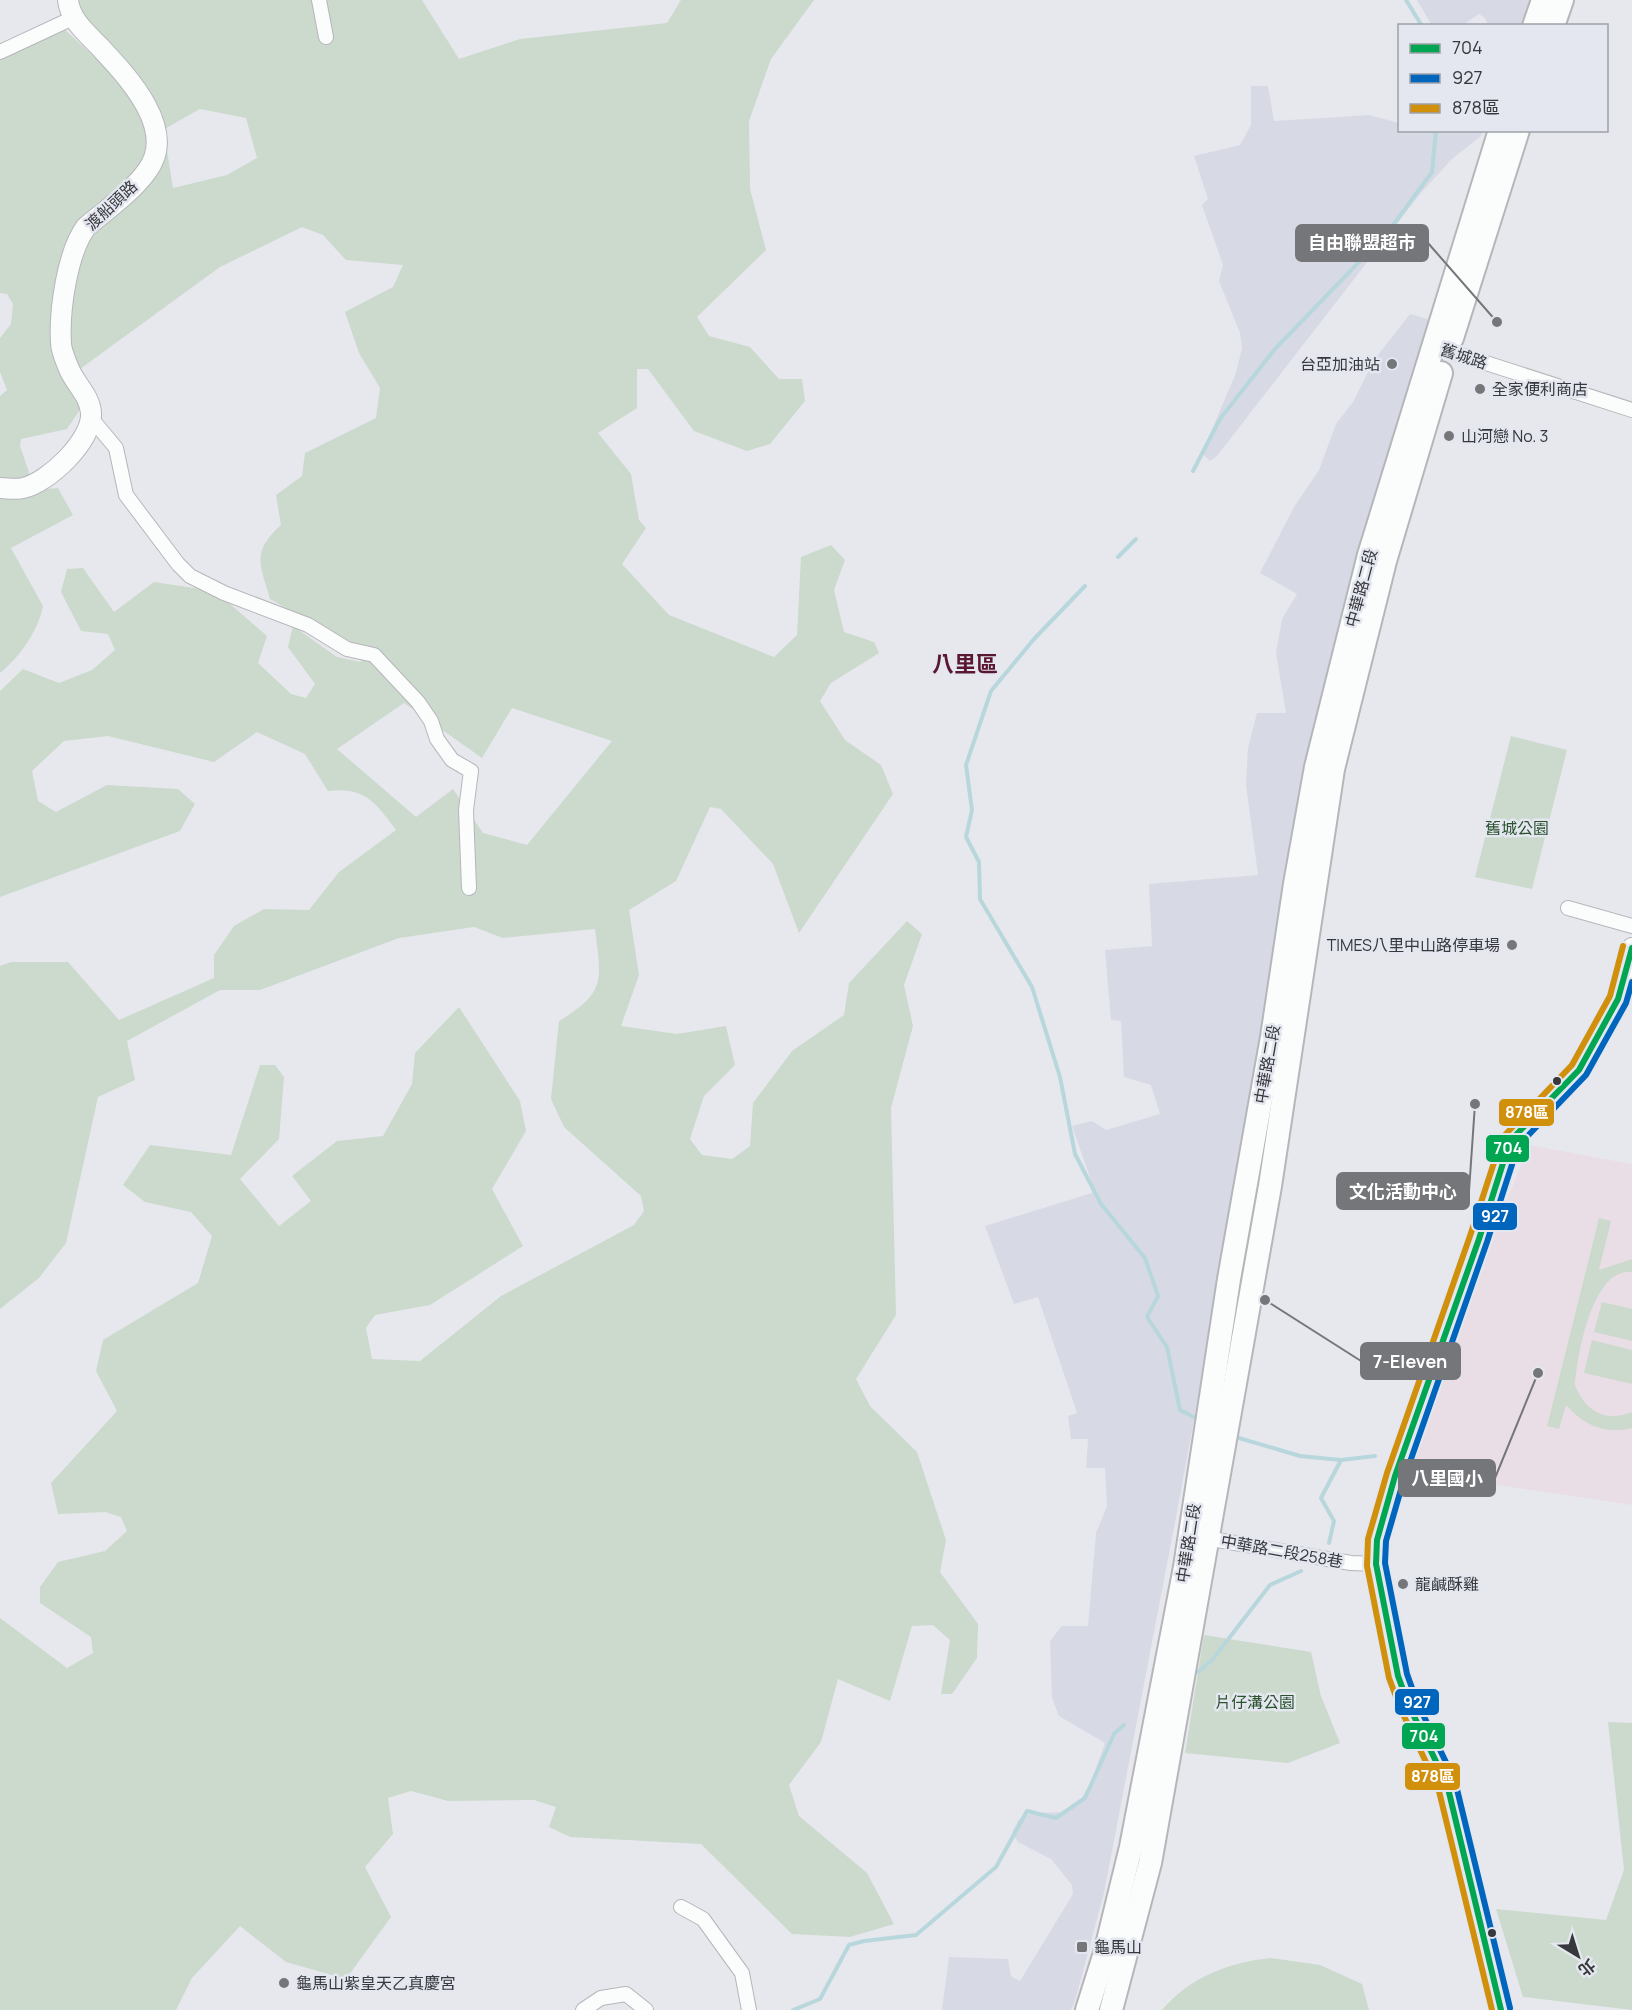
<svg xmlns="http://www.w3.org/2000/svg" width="1632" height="2010" font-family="Manrope,'Noto Sans TC',sans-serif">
  <rect width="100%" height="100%" fill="#e7e8ed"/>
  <g fill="#d7dae5">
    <path d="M1417,0h114l-9,25h-34l-3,-7 -6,-4 -16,11 -31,1z"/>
    <path d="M1251,86h17l6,35 95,-6 30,8 1,7 83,1 -3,6 -28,22 -32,35 -203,262 -7,5 -8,-8 34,-80 6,-25 -2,-15 -21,-52 4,-16 -21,-60 6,-6 -14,-43 46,-11 11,-20z"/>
    <path d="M1410,314l21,6 -67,210 -24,98 -163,884 -73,381 -29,108 -4,9h-129l7,-53 59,2 3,17 9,5 53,-87 -1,-9 -21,-26 -33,-17 -6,-10 7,-13 12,-6 34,-1 13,-8 13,-22 14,-39 -46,-27 -7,-18 -2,-57 12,-15h26l8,-93 11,-27 -2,-38h-19l2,-29h-17l-3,-23 9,-3 -39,-116 -24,7 -29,-78 110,-34 -23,-66 20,-5 14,9 54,-16 -9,-29 -27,-8 -3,-56 -10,-1 -6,-70 47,-4 -3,-62 109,-9 -12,-90 2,-37 9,-35h29l-10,-60 6,-34 15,-25 -37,-21 34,-66 25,-37 17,-46 17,-22 21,-42z"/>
  </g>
  <path fill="#eadee6" d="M1529,1145l103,19v341l-222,-33 78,-224z"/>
  <g fill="#cbdacd" fill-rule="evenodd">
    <path d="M77,0h345l37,59 61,-20 147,-16 14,-23h133l-43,59 -22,62 1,68 16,61 -69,67 12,19 41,11 29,32h23l3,22 -35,43 -23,7 -53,-20 -46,-62h-11v39l-39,25 33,41 8,46 7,8 -24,36 47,51 105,42 23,-22 4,-78 30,-12 14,15 -11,30 10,42 30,10 5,11 -48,30 -11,18 25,39 36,25 12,29 -94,139 -26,-69 -52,-55 -11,-2 -34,74 -47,29 10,65 -18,51 56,8 49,-8 9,39 -31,31 -14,43 12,16 30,4 18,-13 3,-43 39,-52 52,-36 5,-32 58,-62 15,13 -18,51 9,41 -22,82 5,207 -40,64 14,27 47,46 29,88 -6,32 38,52 -1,34 -25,36h-11l9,-54 -17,-15 -21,1 -22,75 -52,-22 -17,63 -32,43 10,31 68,57 27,51 -44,13 -58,-3 -91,-90 -131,-7 -21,-10 7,-20 -22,-7 -86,1 -37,-10 -23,7 5,36 -28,33 26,50 -45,62 -60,-17 -46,-36 -48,52 -16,32h-176v-392l67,50 26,-15 -2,-16 -51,-34v-16l18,-25 47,-11 22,-20 -6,-14 -16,-5 -47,2 -7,-31 66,-72 -21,-40 7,-31 95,-57 14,-47 -21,-24 -46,-10 -22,-17 27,-40 81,10 29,-90h15l9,12 -5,62 -39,40 39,47 32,-25 -19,-25 45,-35 46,-5 29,-52 3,-31 44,-46 61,94 6,30 -34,58 31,57 -93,59 -55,10 -9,13 6,31 48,2 81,-65 133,-71 10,-14 -3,-15 -77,-69 -13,-28 8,-78c48,-29 42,-41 36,-92l-92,9 -29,-11 -75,11 -139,52h-40l-93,51 8,39 -37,17 -32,146 -27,35 -39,31v-343l11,-4h57l51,58 95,-42v-23l20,-29 30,-17 45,1 30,-38 57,-42c-21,-28 -31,-43 -68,-39l-23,-37 -48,-22 -43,30 -106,-26 -44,5 -32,30 6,30 18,11 51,-27 71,4 17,15 -15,27 -180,66v-206l23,-22 36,14 33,-13 23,-20 -7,-16 -27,-3 -20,-39 6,-23 16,-1 31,44 40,-30 61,9 52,45 -9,27 33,31 15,4 9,-14 -27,-37 5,-21 44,31 24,5 3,-9 -94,-54c-10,-35 -19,-47 11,-74l-5,-30 26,-19 3,-23 71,-35 4,-30 -21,-35 -14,-41 48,-25 10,-22 -57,-5 -23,-25 -21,-8 -82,40 -140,102 1,39 -14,21 -46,10 -1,7 15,44 23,-2 15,27 -62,33 32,58c-5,25 -23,51 -43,67v-277l7,-6 -7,-18v-34l11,-14 2,-20 -6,-10 -7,-1v-234l63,-31 57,53 29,52 17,11 7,44 54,-13 30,-17 -11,-40 -46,-9 -41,23 -74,-104zM404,703l78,55 30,-50 100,33 -85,104 -44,-12 -30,-44 -37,28 -79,-68z"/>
    <path d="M1511,736l56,14 -35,139 -57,-12z"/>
    <path d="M1599,1218l12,3 -12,49 33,-11v13c-40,-5 -55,85 -57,113 10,26 30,38 57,27v16c-26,7 -49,-3 -66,-23l-7,24 -12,-3z"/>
    <path d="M1602,1302l30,7v32l-38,-9z"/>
    <path d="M1592,1340l40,10v34l-48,-11z"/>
    <path d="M1204,1635l107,17 10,44 19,47 -52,20 -103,-10z"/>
    <path d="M1608,1722l24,1v287l-109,-13 -27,-88 110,11 18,-50z"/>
    <path d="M1271,1958l49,7 42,19 7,26h-207c28,-33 67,-48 109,-52z"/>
  </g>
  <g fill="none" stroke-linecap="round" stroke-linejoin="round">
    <g stroke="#b7d7dd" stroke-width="4">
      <path d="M1406,0l16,26"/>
      <path d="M1193,471l27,-52 55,-70 113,-117 44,-60 4,-42"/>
      <path d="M1118,557l18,-18"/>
      <path d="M1085,586l-51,53 -43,52 -25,74 6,45 -6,27 13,25 1,37 52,88 28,90 15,77 26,50 44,54 13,38 -11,21 20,30 13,63 20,10"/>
      <path d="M1232,1436l68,20 41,4"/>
      <path d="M1329,1543l5,-22 -13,-23 20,-38 34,-4"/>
      <path d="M1198,1672l15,-13 57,-74 31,-14"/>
      <path d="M793,2010l27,-11 29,-54 15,-4 52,-6 80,-68 31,-56 29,7 29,-20 29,-64 10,-9"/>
    </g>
    <g stroke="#b6b6ba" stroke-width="16">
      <g id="street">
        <path d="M319,0l7,37"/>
        <path d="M0,52l73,-34"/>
        <path d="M1433,346l199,64"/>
        <path d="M91,418l25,30 10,47 52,69 12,12 34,17 84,32 39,24 27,6 44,47 13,19 6,18 15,21 19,11 -5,39 3,78"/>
        <path d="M1568,908l64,18"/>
        <path d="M1200,1537l151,26 25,1"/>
        <path d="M681,1907l22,12 39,54 7,37"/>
        <path d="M583,2010l18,-12 25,-4 20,16"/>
      </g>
    </g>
    <g stroke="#b6b6ba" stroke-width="22">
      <g id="secondary">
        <path d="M0,488c7,0 16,2 23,0 25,-5 70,-48 68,-75 -1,-17 -15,-28 -22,-44 -3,-8 -8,-18 -8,-26 -2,-32 6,-90 25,-116 20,-17 46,-35 61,-56 32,-42 -22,-97 -49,-126 -13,-13 -28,-26 -30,-45"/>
        <path d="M1501,2010l-54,-226 -38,-78 -11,-30 -22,-112 1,-24 18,-64 84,-237 31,-98 69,-71 39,-71 14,-51"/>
      </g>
    </g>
    <g stroke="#b6b6ba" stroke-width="26">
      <g id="primary">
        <path d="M1534,26l9,-26"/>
        <path d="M1553,26l9,-26"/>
        <path d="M1452,338l66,-208"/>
        <path d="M1087,2010l18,-57 26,-106 54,-280 44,-288 43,-242 23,-153 21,-117 53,-212 131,-425"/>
        <path d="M1111,2010l39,-147 120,-677 63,-417 52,-208 56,-188"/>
      </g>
    </g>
    <use href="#street" stroke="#fbfcfc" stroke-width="14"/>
    <use href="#secondary" stroke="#fbfcfc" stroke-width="20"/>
    <use href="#primary" stroke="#fbfcfc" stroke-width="22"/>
    <g stroke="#e4e7f0" stroke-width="10">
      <path id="bus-1" d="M1501,2010l-54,-226 -38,-78 -11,-30 -22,-112 1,-24 18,-64 84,-237 31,-98 69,-71 39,-71 14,-51"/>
    </g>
    <g stroke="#e4e7f0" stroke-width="10">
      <path id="bus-2" d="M1510,2008l-55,-227 -38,-79 -10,-28 -22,-111 1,-22 18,-62 83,-237 31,-96 68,-71 40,-72 6,-21"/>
    </g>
    <g stroke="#e4e7f0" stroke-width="10">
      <path id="bus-3" d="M1492,2010l-54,-223 -37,-77 -12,-32 -22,-112 1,-27 19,-66 83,-237 32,-98 70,-73 38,-69 13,-50"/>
    </g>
    <use href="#bus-1" stroke="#00a651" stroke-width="6"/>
    <use href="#bus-2" stroke="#0065bd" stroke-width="6"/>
    <use href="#bus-3" stroke="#d1900c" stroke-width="6"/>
  </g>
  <g fill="#75767a" stroke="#e4e7f0" stroke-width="2">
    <circle cx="1392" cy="364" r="6"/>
    <circle cx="1480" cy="389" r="6"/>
    <circle cx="1449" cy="436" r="6"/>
    <circle cx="1512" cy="945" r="6"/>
    <circle cx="1403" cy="1584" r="6"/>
    <rect x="1076" y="1941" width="12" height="12" rx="3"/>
    <circle cx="284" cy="1983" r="6"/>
  </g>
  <g fill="#37383c" stroke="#e4e7f0" stroke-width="2">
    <circle cx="1557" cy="1081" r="5"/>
    <circle cx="1492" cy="1933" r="5"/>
  </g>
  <g text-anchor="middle" stroke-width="5" stroke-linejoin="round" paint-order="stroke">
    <g font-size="16" fill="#37383c" stroke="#e4e7f0">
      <text transform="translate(111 205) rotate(-43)" y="6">渡船頭路</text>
      <text transform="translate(1464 356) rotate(18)" y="6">舊城路</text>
      <text transform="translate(1361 588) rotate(-75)" y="6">中華路二段</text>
      <text transform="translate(1267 1064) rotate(-80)" y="6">中華路二段</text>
      <text transform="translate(1188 1543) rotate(-81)" y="6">中華路二段</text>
      <text transform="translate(1282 1551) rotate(10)" y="6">中華路二段258巷</text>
    </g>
    <g font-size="16" fill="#37383c" stroke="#e4e7f0" text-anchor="start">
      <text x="1380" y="370" text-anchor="end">台亞加油站</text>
      <text x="1492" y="395">全家便利商店</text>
      <text x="1461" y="442">山河戀 No. 3</text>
      <text x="1500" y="951" text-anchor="end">TIMES八里中山路停車場</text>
      <text x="1415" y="1590">龍鹹酥雞</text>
      <text x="1094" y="1953">龜馬山</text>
      <text x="296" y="1989">龜馬山紫皇天乙真慶宮</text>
    </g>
    <g font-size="16" fill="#2a522b" stroke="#e4e7f0">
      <text x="1517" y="834">舊城公園</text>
      <text x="1255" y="1708">片仔溝公園</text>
    </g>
    <g font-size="22" font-weight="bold" fill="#5a1731" stroke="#e4e7f0">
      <text x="965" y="672">八里區</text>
    </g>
  </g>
  <path fill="none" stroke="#75767a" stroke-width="2" d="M1497 322L1428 243M1475 1104L1469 1191M1265 1300L1361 1361M1538 1373L1495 1478"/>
  <g fill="#75767a" stroke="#e4e7f0" stroke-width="2">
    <circle cx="1497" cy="322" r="6"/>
    <circle cx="1475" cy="1104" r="6"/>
    <circle cx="1265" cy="1300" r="6"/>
    <circle cx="1538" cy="1373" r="6"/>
  </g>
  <g fill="#75767a" stroke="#75767a" stroke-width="2">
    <rect x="1296" y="225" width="132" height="36" rx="6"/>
    <rect x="1337" y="1173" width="132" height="36" rx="6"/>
    <rect x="1361" y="1343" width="99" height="36" rx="6"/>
    <rect x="1399" y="1460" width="96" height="36" rx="6"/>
  </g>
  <g font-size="18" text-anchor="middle" font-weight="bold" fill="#fff">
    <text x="1362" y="249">自由聯盟超市</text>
    <text x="1403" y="1198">文化活動中心</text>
    <text x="1410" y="1368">7-Eleven</text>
    <text x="1447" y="1485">八里國小</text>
  </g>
  <g stroke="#e4e7f0" stroke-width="2">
    <rect x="1498" y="1098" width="57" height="29" rx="6" fill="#d1900c"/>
    <rect x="1485" y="1134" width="45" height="29" rx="6" fill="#00a651"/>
    <rect x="1472" y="1202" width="46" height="29" rx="6" fill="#0065bd"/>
    <rect x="1394" y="1688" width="46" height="28" rx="6" fill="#0065bd"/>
    <rect x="1401" y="1722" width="45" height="28" rx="6" fill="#00a651"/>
    <rect x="1404" y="1762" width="57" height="29" rx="6" fill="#d1900c"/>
  </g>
  <g font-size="16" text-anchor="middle" font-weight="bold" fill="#fff">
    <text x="1527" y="1118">878區</text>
    <text x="1508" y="1154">704</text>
    <text x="1495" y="1222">927</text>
    <text x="1417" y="1708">927</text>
    <text x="1424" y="1742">704</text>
    <text x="1433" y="1782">878區</text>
  </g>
  <rect x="1398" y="24" width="210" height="108" fill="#e4e7f0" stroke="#9fa1a8" stroke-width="1.5"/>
  <rect x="1410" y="44" width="30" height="9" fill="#00a651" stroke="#9fa1a8" stroke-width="1.5"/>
  <text x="1452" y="54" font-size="18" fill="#37383c">704</text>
  <rect x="1410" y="74" width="30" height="9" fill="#0065bd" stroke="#9fa1a8" stroke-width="1.5"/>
  <text x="1452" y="84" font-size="18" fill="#37383c">927</text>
  <rect x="1410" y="104" width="30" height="9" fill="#d1900c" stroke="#9fa1a8" stroke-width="1.5"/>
  <text x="1452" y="114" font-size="18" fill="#37383c">878區</text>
  <g transform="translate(1578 1956) rotate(142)" stroke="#e4e7f0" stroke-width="4.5" paint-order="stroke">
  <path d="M0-4.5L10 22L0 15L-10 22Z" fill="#37383c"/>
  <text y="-9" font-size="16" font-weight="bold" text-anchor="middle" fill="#37383c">北</text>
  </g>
</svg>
